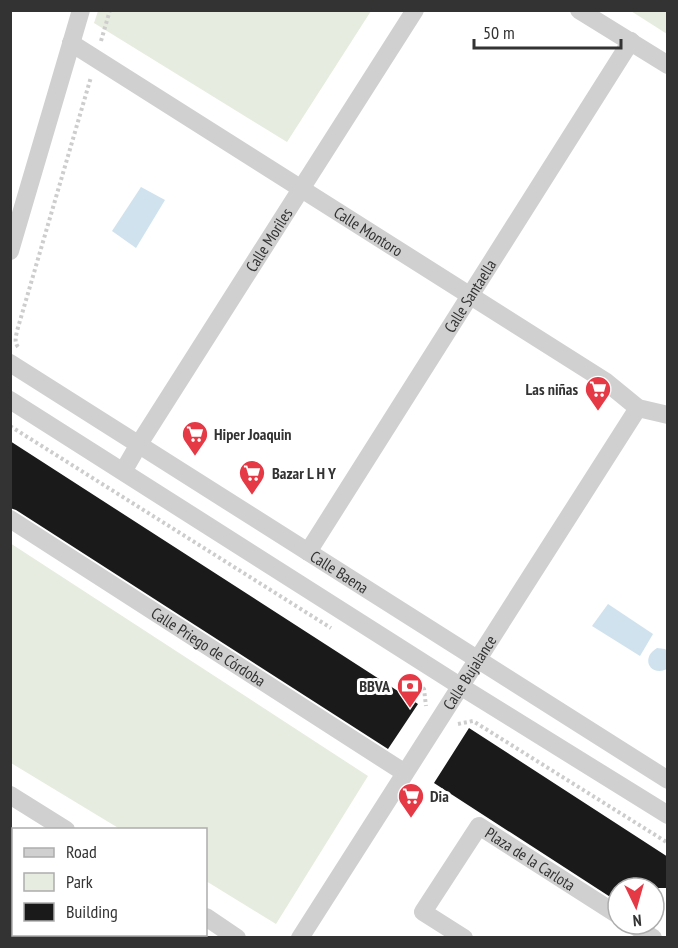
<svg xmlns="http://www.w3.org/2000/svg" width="678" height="948" font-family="'PT Sans Narrow',sans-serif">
  <rect width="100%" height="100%" fill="#fff"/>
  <g fill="#e6ecdf">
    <path d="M98,11v-1l273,1 -84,131 -193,-119z"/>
    <path d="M631,11h36v23z"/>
    <path d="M10,543l358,233 -92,148 -70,-43v-51l-86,-1 -109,-66z"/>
  </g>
  <g fill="#cfe2ee">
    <path d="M141,187l24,13 -29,48 -24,-17z"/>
    <path d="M608,604l45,30 -13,22 -48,-30z"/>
    <path d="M657,648l8,1 2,2v18c-17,8 -27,-11 -10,-21z"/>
  </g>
  <g fill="#1a1a1a">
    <path d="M10,441l408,263 -30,45 -372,-239 -6,-2z"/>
    <path d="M469,728l199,129v31h-50v14l-184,-119z"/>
  </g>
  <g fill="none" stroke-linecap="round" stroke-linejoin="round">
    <g stroke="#cdcdcd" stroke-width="4" stroke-dasharray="3 3" stroke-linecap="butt">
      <path d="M101,41l9,-31"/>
      <path d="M18,347c-4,-5 -2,-10 -1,-16l74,-254"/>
      <path d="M10,426l321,202"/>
      <path d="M418,684l6,5 2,17"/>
      <path d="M458,724l15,-3 195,122"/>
    </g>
    <g stroke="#d0d0d0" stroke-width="18">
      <path d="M579,10l89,55"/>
      <path id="s1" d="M71,43l534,338 33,27 30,7"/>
      <path d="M10,251l71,-241"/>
      <path id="s2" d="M10,363l658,417"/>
      <path d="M10,400l450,286 208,129"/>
      <path id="s3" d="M124,470l15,-26 162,-255 114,-179"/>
      <path id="s4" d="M10,519l395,254"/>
      <path id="s5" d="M308,552l323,-511"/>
      <path d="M10,795l56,35"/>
      <path d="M206,917l31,21"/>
      <path d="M632,924l21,14"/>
      <path d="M10,933l8,5"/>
      <path id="s6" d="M300,938l338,-530"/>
      <path id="s7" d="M464,938l-41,-26 56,-86 139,89"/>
    </g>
  </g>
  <defs>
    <g id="supermarket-pin" transform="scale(1.35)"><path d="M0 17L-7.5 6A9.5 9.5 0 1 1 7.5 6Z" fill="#e63946" stroke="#fff"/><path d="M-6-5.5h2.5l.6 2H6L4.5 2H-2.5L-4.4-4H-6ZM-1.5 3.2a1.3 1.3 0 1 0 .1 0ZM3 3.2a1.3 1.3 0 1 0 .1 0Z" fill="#fff"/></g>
    <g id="bank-pin" transform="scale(1.35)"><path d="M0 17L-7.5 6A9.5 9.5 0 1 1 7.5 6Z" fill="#e63946" stroke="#fff"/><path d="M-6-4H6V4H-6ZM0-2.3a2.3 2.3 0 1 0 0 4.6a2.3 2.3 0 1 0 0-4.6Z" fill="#fff"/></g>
  </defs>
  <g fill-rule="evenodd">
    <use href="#supermarket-pin" x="598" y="389"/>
    <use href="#supermarket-pin" x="195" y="434"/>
    <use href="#supermarket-pin" x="252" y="473"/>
    <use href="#bank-pin" x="410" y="686"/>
    <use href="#supermarket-pin" x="411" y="796"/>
  </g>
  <g text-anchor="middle" stroke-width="6" stroke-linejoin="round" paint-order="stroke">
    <g font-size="16" fill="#333" stroke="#fff">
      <text dy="6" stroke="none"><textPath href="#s1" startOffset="352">Calle Montoro</textPath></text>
      <text dy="6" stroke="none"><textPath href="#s3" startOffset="272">Calle Moriles</textPath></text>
      <text dy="6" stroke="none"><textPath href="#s5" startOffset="303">Calle Santaella</textPath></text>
      <text dy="6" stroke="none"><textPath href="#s2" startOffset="390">Calle Baena</textPath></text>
      <text dy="6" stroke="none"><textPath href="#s4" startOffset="236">Calle Priego de Córdoba</textPath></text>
      <text dy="6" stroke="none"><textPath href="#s6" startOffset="315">Calle Bujalance</textPath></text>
      <text dy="6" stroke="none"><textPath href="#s7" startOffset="212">Plaza de la Carlota</textPath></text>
    </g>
    <g font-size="16" font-weight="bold" fill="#333" stroke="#fff" text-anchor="start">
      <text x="578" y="395" text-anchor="end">Las niñas</text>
      <text x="214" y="440">Hiper Joaquin</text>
      <text x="272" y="479">Bazar L H Y</text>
      <text x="390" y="692" text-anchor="end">BBVA</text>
      <text x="430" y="802">Dia</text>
    </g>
  </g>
  <rect width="678" height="948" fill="none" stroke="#333333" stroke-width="24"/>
  <rect x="12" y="828" width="195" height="108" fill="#ffffff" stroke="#adadad" stroke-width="1.5"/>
  <rect x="24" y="848" width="30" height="9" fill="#d0d0d0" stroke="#adadad" stroke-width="1.5"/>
  <text x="66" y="858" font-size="18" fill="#333333">Road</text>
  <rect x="24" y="873" width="30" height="18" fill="#e6ecdf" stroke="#adadad" stroke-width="1.5"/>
  <text x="66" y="888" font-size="18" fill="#333333">Park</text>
  <rect x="24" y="903" width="30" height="18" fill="#1a1a1a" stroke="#adadad" stroke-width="1.5"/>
  <text x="66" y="918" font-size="18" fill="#333333">Building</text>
  <g transform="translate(636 906) rotate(175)"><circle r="28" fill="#ffffff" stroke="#adadad" stroke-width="1.5"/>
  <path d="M0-4.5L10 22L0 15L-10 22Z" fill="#e63946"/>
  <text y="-9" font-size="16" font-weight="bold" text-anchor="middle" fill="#333333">N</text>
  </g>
  <path d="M474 39v9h147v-9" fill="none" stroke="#333333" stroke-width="3"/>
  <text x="483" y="39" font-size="18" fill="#333333" stroke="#ffffff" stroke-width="4.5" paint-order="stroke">50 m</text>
</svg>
